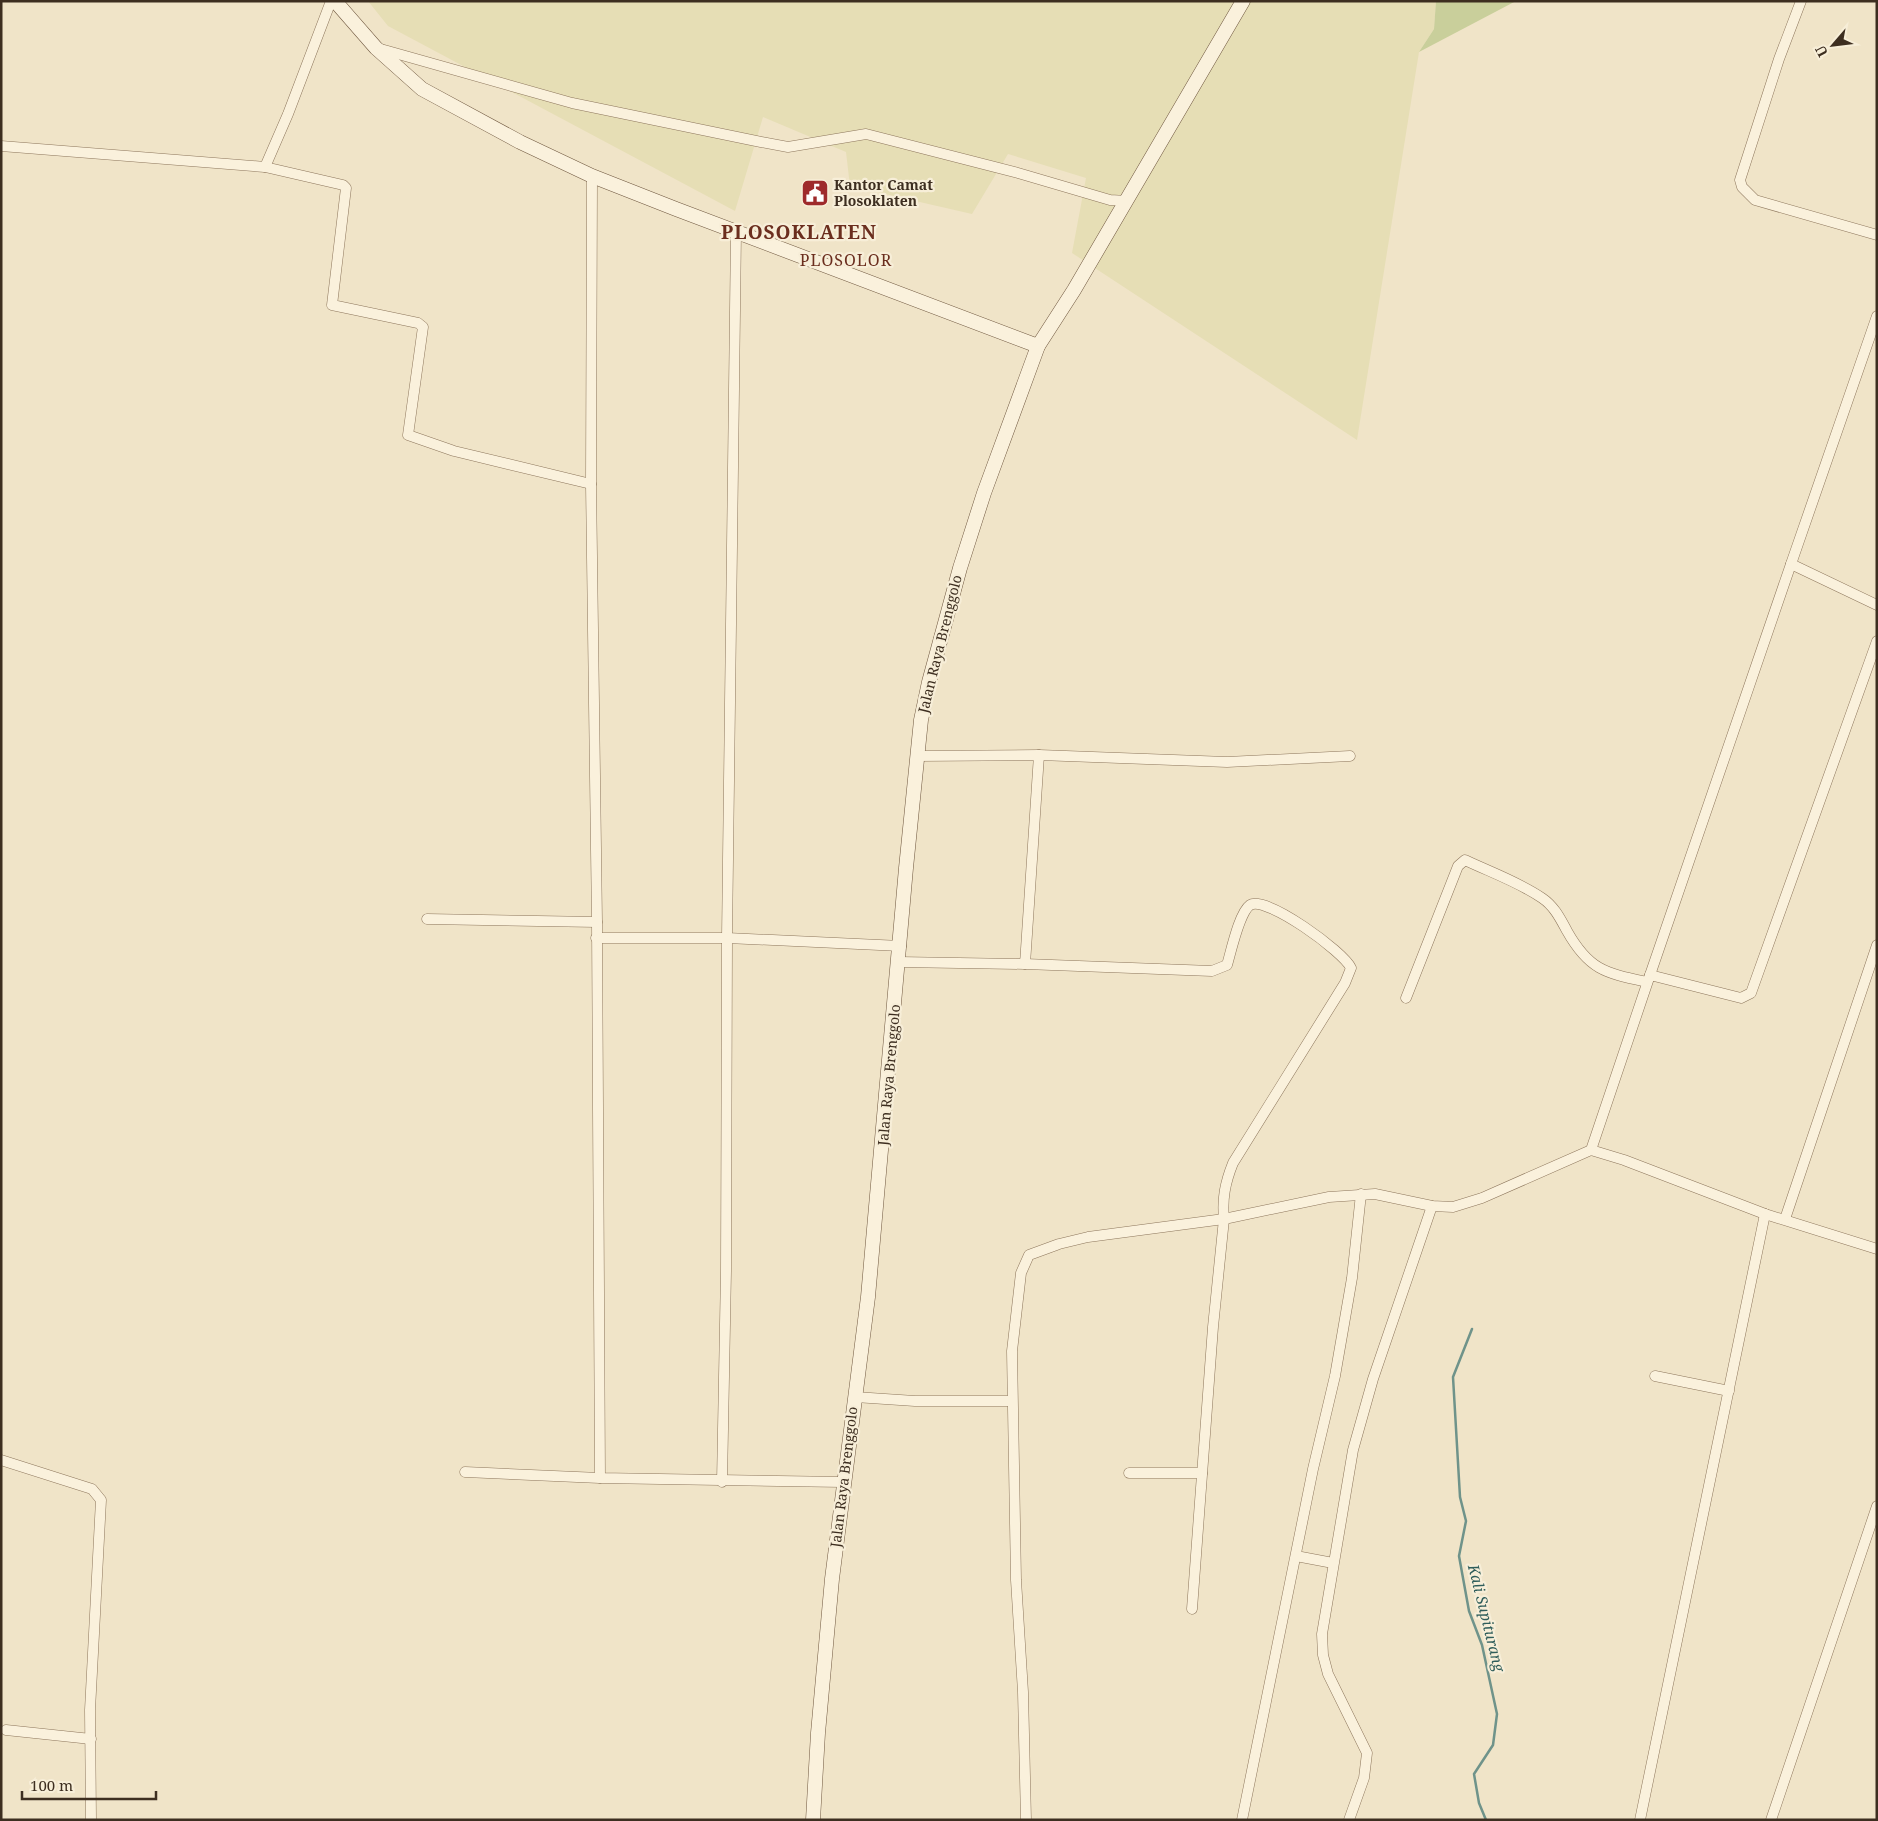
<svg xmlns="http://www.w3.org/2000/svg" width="1878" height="1821" font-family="'Noto Serif',serif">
  <rect width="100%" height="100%" fill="#f0e4c8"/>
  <path fill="#e6deb5" d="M368,1h1068l-2,28 -15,23 -62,388 -285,-187 14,-75 -78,-24 -36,60 -122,-28 -4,-34 -83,-35 -28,94 -347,-185z"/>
  <path fill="#c9cf9b" d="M1436,1h80l-97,51 15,-23z"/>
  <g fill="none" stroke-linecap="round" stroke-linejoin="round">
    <path stroke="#6f938a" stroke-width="2.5" d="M1472,1329l-19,48 7,120 6,24 -7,35 10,55 13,34 15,69 -4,31 -19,29 5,29 7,17"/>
    <g stroke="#8d765c" stroke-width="11">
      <g id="street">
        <path d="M1801,1l-22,58 -39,121 2,7 13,13 122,35"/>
        <path d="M377,48l195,55 189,39 27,5 78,-13 152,39 92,27 17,1"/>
        <path d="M1,146l264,21 78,18 3,3 -14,117 86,18 5,4 -15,108 46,16 137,33"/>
        <path d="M265,167l23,-53 43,-113"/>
        <path d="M592,176l-1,308 6,438 3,556 243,4"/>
        <path d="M1877,316l-86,248 86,41"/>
        <path d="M917,756l122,-1 188,7 123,-6"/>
        <path d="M427,919l170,3"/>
        <path d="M596,938h131l174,8"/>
        <path d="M899,962l126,2 14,-209"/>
        <path d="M1025,964l187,7 15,-6c4,-13 12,-52 23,-60 16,-10 94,47 101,63l-6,15 -112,180c-8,20 -11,36 -9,56l-11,108 -21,282"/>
        <path d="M1650,975l141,-411"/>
        <path d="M1406,998l52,-132 7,-6c25,12 54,22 77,38 12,8 18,20 25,33 22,39 38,42 80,51"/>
        <path d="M1591,1150l59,-175 91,23 10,-5 126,-352"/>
        <path d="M1785,1219l92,-274"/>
        <path d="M1655,1376l74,15"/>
        <path d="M855,1397l60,4h97"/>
        <path d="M1,1460l91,29 9,11 -11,210 1,110"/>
        <path d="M465,1472l135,6"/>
        <path d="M1129,1473h73"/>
        <path d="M722,1482l4,-211 1,-333 9,-706"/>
        <path d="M1296,1556l37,7"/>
        <path d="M6,1730l85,9"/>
        <path d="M1026,1820l-3,-128 -7,-112 -4,-229 9,-78 8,-18 30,-11 29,-7 136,-18 105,-22 46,-3 57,12 21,1 29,-9 109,-48 33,10 141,54 112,35"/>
        <path d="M1242,1820l71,-351 22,-93 17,-98 9,-84"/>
        <path d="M1349,1820l15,-42 3,-25 -39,-79 -5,-19 -1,-21 31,-184 20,-71 59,-173"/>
        <path d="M1640,1820l125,-606"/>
        <path d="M1771,1820l106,-314"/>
      </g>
    </g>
    <g stroke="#6f573f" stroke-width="15">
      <g id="secondary">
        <path d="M335,1l41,47 46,41 98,53 72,34 84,33 362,137"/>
        <path d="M813,1820l5,-87 14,-154 36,-282 38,-429 15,-148 8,-38 31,-114 24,-75 54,-147 36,-56 169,-289"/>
      </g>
    </g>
    <use href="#street" stroke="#faf1dc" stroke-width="10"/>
    <use href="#secondary" stroke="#faf1dc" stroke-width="14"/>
  </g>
  <defs>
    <g id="civic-square" transform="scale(1.4375)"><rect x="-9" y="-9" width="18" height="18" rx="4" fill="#9e2a2b" stroke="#f7eed8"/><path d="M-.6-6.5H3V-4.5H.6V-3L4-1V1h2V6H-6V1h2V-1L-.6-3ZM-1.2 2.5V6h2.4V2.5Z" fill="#fff"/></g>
  </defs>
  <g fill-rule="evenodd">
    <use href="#civic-square" x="815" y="193"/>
  </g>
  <g text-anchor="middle" stroke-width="4.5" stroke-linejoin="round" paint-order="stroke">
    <g font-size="14" font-weight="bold" fill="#3d2e20" stroke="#f7eed8" text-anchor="start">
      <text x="834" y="190">Kantor Camat<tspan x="834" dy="16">Plosoklaten</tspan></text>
    </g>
    <g font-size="14" fill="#3d2e20" stroke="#f7eed8">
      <text transform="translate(940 644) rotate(-76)" y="5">Jalan Raya Brenggolo</text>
      <text transform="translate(889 1075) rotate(-85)" y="5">Jalan Raya Brenggolo</text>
      <text transform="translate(844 1477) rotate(-83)" y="5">Jalan Raya Brenggolo</text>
    </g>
    <g font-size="15" font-style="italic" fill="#2f5d5a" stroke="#f7eed8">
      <text transform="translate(1486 1618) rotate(76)" y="5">Kali Supiturang</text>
    </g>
    <g font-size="16" letter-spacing="1" fill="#6b2e1e" stroke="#f7eed8">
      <text x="846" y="266">PLOSOLOR</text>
    </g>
    <g font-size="19" font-weight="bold" letter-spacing="1" fill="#6b2e1e" stroke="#f7eed8">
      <text x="799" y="239">PLOSOKLATEN</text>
    </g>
  </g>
  <rect width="1878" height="1821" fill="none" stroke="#3d2e20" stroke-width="5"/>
  <g transform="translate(1833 45) rotate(242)" stroke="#f7eed8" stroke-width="4" paint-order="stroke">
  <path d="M0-4L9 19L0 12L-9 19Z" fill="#3d2e20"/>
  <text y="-8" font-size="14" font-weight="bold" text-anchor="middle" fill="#3d2e20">U</text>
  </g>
  <path d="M22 1791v8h134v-8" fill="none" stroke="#3d2e20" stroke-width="2.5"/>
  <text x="30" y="1791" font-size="15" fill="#3d2e20" stroke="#f7eed8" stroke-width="4" paint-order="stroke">100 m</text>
</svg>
